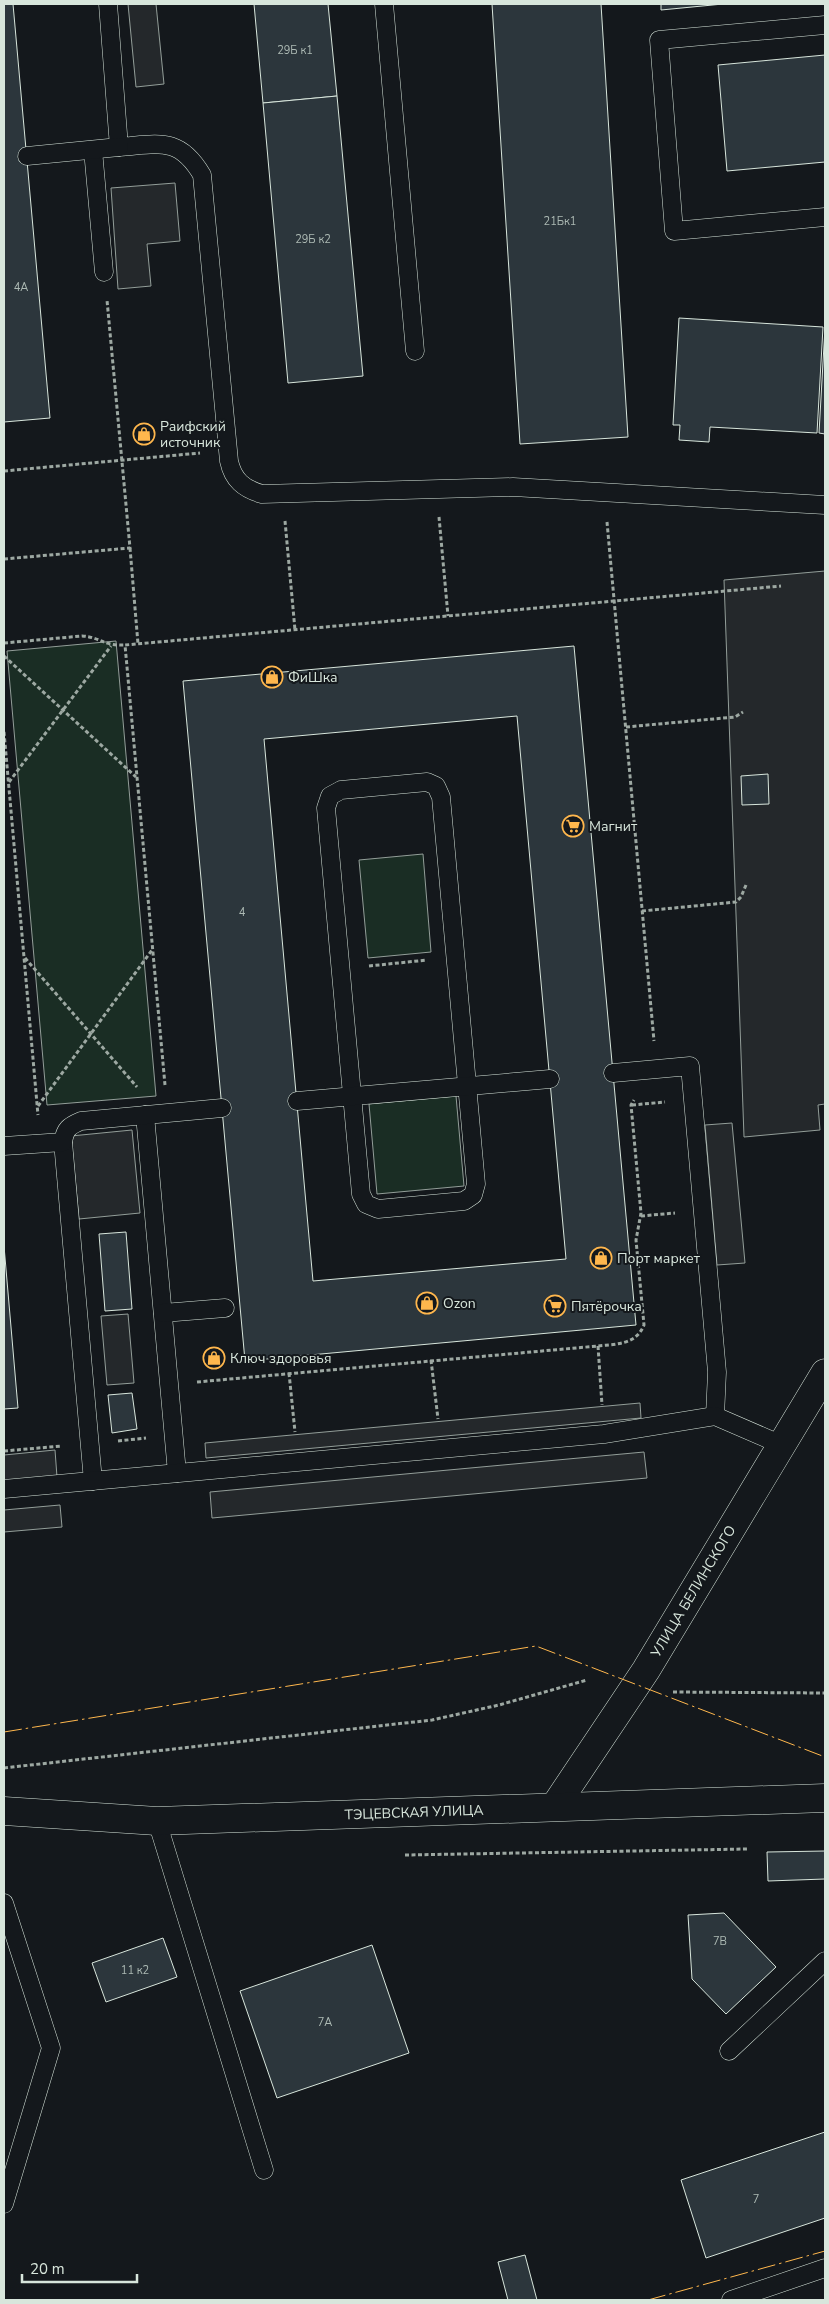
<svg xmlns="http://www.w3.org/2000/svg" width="829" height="2304" font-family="'Nunito Sans',sans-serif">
  <rect width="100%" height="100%" fill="#14181c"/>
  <g fill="#1a2d24" stroke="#939e99">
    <path d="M116,641l40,455 -109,9 -40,-454z"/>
    <path d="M423,854l8,98 -63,6 -9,-98z"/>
    <path d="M456,1096l8,90 -87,8 -8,-90z"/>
  </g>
  <g fill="#24282b" stroke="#939e99">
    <path d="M128,4h28l8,80 -28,3z"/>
    <path d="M175,183l5,58 -33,3 4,42 -33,3 -7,-101z"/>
    <path d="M825,571v533l-7,1 2,25 -76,7 -20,-557z"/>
    <path d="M732,1123l13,140 -28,2 -12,-140z"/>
    <path d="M132,1130l8,83 -61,6 -8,-83z"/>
    <path d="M128,1314l6,69 -27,2 -6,-69z"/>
    <path d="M640,1403l1,15 -435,40 -1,-15z"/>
    <path d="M55,1450l2,27 -53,5v-27z"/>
    <path d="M644,1452l3,26 -435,40 -2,-26z"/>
    <path d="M60,1505l2,22 -58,5v-22z"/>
  </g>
  <g fill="#2c363c" stroke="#d8e6dc" fill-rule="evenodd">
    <path d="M4,4h9l37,414 -46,4z"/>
    <path d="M254,4h74l9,92 -74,7z"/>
    <path d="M492,4h109l27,433 -108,7z"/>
    <path d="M661,4h62l-62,6z"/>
    <path d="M825,55v107l-98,9 -9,-106z"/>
    <path d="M337,96l26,280 -75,7 -25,-280z"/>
    <path d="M679,318l144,9 -6,106 -107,-6 -1,15 -30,-2 1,-15h-7z"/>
    <path d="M825,327v107l-6,-1z"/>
    <path d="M574,646l62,679 -391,36 -62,-680zM517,716l49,543 -253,22 -49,-542z"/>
    <path d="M768,774l1,30 -27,1 -1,-29z"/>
    <path d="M126,1232l6,77 -27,2 -6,-77z"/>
    <path d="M4,1246l14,162 -14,1z"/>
    <path d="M132,1393l5,36 -25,4 -4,-38z"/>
    <path d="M825,1851v28l-57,2 -1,-29z"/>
    <path d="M724,1913l52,54 -50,47 -34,-35 -4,-64z"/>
    <path d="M163,1938l14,39 -71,25 -14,-39z"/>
    <path d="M372,1945l37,108 -132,45 -37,-107z"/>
    <path d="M825,2132v86l-119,40 -25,-78z"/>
    <path d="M525,2255l12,45h-29l-10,-38z"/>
  </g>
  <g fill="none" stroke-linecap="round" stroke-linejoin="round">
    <g stroke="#d8e6dc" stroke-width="19">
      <g id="service">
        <path d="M108,4l11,143c40,-3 60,-11 83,28l27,286c4,19 15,28 33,33l251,-7 312,18"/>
        <path d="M384,4l31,347"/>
        <path d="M825,25l-166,15 15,191 151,-14"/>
        <path d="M93,150l11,122"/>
        <path d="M27,156l92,-9"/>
        <path d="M427,782l9,4 5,11 35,387 -3,11 -9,6 -86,8 -12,-5 -5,-10 -35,-386 4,-12 11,-6z"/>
        <path d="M613,1073l77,-7 27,306 -2,44"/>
        <path d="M297,1101l253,-22"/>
        <path d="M145,1115l32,358"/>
        <path d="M63,1142l30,339"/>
        <path d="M4,1146l59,-4c2,-13 6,-16 18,-21l141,-13"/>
        <path d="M163,1313l62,-5"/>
        <path d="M4,1489l600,-55 111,-18 67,29"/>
        <path d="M157,1821l107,349"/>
        <path d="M4,1903l47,145 -47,156"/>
        <path d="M729,2051l96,-90"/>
        <path d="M731,2300l94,-32"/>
      </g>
    </g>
    <g stroke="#d8e6dc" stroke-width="29">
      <path id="tertiary" d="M555,1806l91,-136 179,-297"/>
    </g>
    <g stroke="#d8e6dc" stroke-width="29">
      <path id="secondary" d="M4,1811l153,10 668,-23"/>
    </g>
    <g stroke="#9da8a2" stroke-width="3" stroke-dasharray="4 2.5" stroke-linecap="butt">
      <path d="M4,471l196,-18"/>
      <path d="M439,517l9,99"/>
      <path d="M285,521l10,109"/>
      <path d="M607,522l47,519"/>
      <path d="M130,548l8,96"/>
      <path d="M4,559l126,-11 -23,-248"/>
      <path d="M4,643l78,-7c18,1 21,10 43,9"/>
      <path d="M4,656l132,121"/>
      <path d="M626,727l109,-10 8,-5"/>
      <path d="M4,732l34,383"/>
      <path d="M9,782l102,-136"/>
      <path d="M642,911l94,-9 5,-5 5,-12"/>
      <path d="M25,958l112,129"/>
      <path d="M369,966l58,-6"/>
      <path d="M165,1085l-40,-440 656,-59"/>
      <path d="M632,1105l33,-3"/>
      <path d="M38,1106l114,-156"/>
      <path d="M641,1216l34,-3"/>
      <path d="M598,1346l4,59"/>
      <path d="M431,1360l7,59"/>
      <path d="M289,1373l6,59"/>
      <path d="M197,1382l401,-36c18,-2 38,-1 46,-21l-8,-85 5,-27 -10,-108 3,-5"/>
      <path d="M118,1441l28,-3"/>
      <path d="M4,1451l58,-5"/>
      <path d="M673,1692l152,1"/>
      <path d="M4,1768l428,-48 67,-15 88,-25"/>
      <path d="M405,1855l342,-6"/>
    </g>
    <use href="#service" stroke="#14181c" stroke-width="18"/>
    <use href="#tertiary" stroke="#14181c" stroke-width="28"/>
    <use href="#secondary" stroke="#14181c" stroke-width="28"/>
    <g stroke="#ffb74d" stroke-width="1" stroke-dasharray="18 4 2.5 4" stroke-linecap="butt">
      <path d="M4,1732l532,-86 289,111"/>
      <path d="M648,2300l177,-49"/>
    </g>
  </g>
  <defs>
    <g id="shop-ring" transform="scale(1.125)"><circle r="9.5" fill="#14181c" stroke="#ffb74d" stroke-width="1.5"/><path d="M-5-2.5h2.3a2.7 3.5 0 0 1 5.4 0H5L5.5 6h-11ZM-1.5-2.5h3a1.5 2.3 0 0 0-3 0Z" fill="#ffb74d"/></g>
    <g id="supermarket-ring" transform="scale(1.125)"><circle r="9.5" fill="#14181c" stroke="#ffb74d" stroke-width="1.5"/><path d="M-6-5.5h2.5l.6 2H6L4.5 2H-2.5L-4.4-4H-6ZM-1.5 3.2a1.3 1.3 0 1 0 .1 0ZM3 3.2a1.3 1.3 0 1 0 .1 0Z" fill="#ffb74d"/></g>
  </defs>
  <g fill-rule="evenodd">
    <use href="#shop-ring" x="144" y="434"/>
    <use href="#shop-ring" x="272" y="677"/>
    <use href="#supermarket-ring" x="573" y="826"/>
    <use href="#shop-ring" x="601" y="1258"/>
    <use href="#shop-ring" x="427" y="1303"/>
    <use href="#supermarket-ring" x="555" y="1306"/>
    <use href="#shop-ring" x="214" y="1358"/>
  </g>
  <g text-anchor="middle" stroke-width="4" stroke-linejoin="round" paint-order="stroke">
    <g font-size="11" fill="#adbab4">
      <text x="295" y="54">29Б к1</text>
      <text x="560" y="225">21Бк1</text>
      <text x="313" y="243">29Б к2</text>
      <text x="21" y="291">4А</text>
      <text x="242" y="916">4</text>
      <text x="720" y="1945">7В</text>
      <text x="135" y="1974">11 к2</text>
      <text x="325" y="2026">7А</text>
      <text x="756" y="2203">7</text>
    </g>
    <g font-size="14" fill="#d8e6dc" stroke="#14181c" text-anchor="start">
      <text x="160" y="431">Раифский<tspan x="160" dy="16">источник</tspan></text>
      <text x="288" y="682">ФиШка</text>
      <text x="589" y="831">Магнит</text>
      <text x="617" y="1263">Порт маркет</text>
      <text x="443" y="1308">Ozon</text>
      <text x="571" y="1311">Пятёрочка</text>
      <text x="230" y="1363">Ключ здоровья</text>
    </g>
    <g font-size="14" fill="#d8e6dc" stroke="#14181c">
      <text transform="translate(693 1591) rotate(-59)" y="5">УЛИЦА БЕЛИНСКОГО</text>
      <text transform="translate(414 1812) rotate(-2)" y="5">ТЭЦЕВСКАЯ УЛИЦА</text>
    </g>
  </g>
  <rect width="829" height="2304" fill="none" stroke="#d8e6dc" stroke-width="10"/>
  <path d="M22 2274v8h115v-8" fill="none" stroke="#d8e6dc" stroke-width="2.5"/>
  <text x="30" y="2274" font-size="15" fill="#d8e6dc" stroke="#14181c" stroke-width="4" paint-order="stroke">20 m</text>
</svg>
